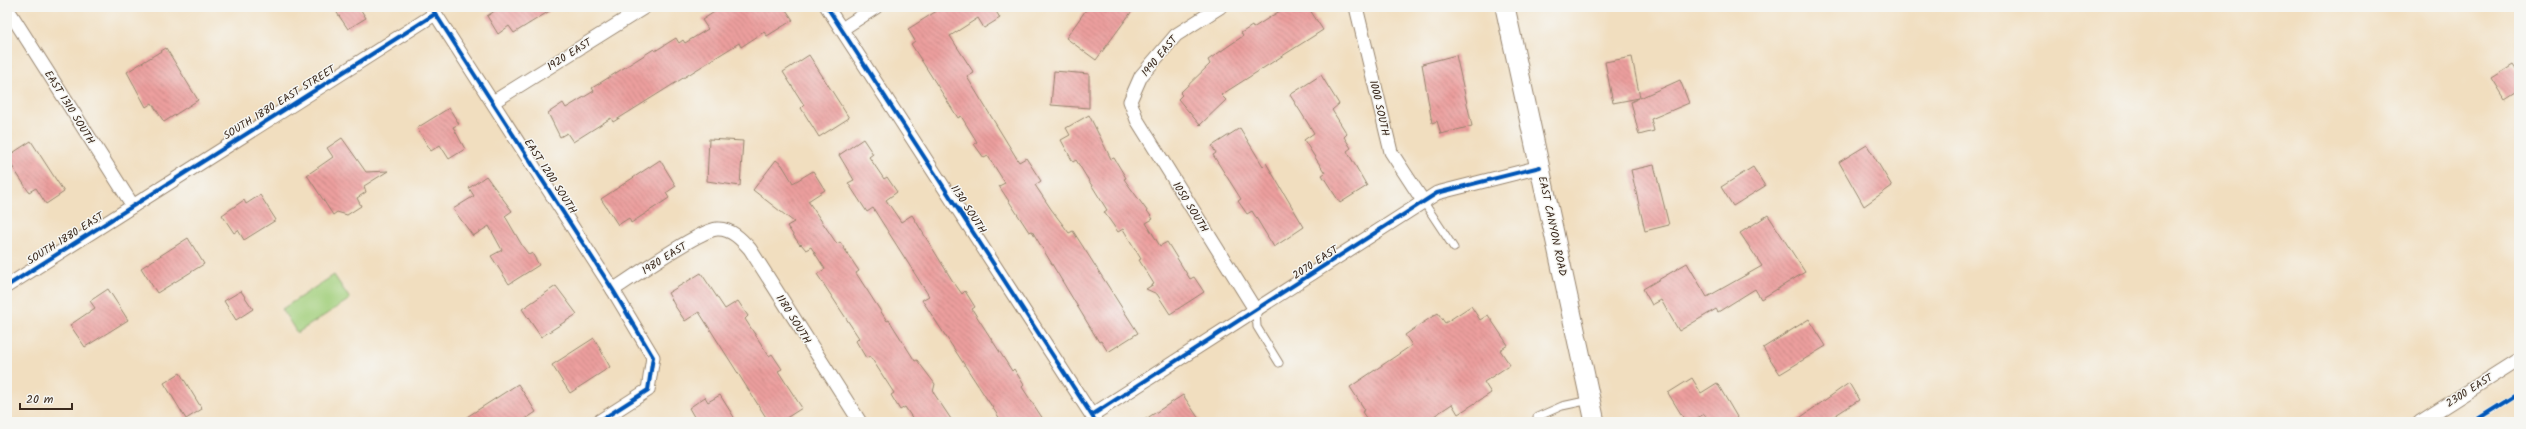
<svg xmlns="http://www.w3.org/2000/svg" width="2526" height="429" font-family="Kalam,sans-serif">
  <defs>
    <pattern id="building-back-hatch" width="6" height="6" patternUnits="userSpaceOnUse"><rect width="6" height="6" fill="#ec9f9e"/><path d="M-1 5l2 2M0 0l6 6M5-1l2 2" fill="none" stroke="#c08280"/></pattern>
  </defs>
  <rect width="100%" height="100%" fill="#f6f6f2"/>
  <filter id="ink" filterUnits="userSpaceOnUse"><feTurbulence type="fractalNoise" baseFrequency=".025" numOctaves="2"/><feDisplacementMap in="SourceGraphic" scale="8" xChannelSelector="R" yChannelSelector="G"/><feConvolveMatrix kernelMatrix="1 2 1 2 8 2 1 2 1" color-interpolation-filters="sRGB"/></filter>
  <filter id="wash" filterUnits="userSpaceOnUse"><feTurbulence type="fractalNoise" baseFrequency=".012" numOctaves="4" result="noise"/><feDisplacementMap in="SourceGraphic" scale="16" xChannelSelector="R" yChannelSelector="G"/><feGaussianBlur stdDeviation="0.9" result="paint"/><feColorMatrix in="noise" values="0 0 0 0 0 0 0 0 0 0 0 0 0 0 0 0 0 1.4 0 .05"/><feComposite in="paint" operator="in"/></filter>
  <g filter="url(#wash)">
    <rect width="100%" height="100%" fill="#f1debf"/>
    <path fill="#a2cf7c" stroke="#6e7c4d" d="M334,275l16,24 -53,34 -15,-24z"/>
    <g id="blocks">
      <g fill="url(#building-back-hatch)">
        <path d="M333,7h26l7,11 -18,11z"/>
        <path d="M501,7h55l-42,26 -5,-7 -11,8 -11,-18z"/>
        <path d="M722,7h62l9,13 -26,16 -3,-4 -23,15 -2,-4 -126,79 -2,-4 -38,24 -6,-9 -7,4 -12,-24 15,-10 3,5 28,-17 -2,-3 62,-39 1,2 21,-13 3,5 4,-3 2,3 23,-14 -6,-9z"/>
        <path d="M943,7h53l-2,1 6,10 -16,10 -6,-10 -28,18 24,37 -7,4 52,85 7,-4 15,23 -6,4 16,24 18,24 4,-2 65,102 -30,19 -7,-11 -2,1 -67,-111 -3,1 -30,-46 6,-3 -17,-27 -4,2 -10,-14 3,-2 -16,-26 -3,2 -47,-74 4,-3 -7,-12z"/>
        <path d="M1088,7h47l-39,53 -30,-22z"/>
        <path d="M1286,7h22l15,23 -102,65 5,5 -26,25 -22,-26 4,-4 -2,-2 30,-29 -2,-4 35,-24 -2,-3 11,-7 1,2z"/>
        <path d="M166,48l32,52 -34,22 -12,-19 -6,4 -19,-35z"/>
        <path d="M809,55l40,63 -30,19 -18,-29 3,-3 -21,-33z"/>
        <path d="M1456,55l16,71 -31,8 -4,-13 -5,2 -10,-59z"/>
        <path d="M1632,57l8,41 40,-18 9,23 -38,16 3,12 -15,4 -8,-33 8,-4 -26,5 -8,-41z"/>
        <path d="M2513,65l6,9v16l-14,9 -13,-21z"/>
        <path d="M1054,71l35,3v34l-38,-3z"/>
        <path d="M1321,75l18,29 -7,6 15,24 -3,3 7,11 -4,3 20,35 -27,17 -18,-28 3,-2 -21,-33 10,-7 -24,-38z"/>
        <path d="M449,108l10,16 -6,3 12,22 -16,10 -9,-14 -9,6 -14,-23z"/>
        <path d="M1089,115l22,44 3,-1 12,20 -2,1 29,40 -7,4 14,23 7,-4 23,37 4,-2 10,15 -34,22 -13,-20 -11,-5 8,-5 -15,-24 2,-1 -18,-30 -5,3 -14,-20 3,-2 -31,-50 -3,2 -12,-22 9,-5 -4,-7z"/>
        <path d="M1240,128l23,38 3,-3 38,64 -30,20 -22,-36 -5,3 -9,-13 3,-2 -28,-44 3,-2 -4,-7z"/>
        <path d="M342,138l24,34 22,-1 -24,15 2,6 -9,6 4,8 -14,9 -10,-3 -4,3 -26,-40 26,-18 -6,-9z"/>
        <path d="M709,139l34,2 -3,45 -33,-5z"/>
        <path d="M863,139l10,15 -4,3 15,22 3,-2 10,15 -11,8 15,22 11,-7 40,65 10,14 3,-3 10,16 -3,2 40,62 2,-2 10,16 -2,2 23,35h-43l-80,-122 7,-4 -56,-88 -6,4 -19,-29 6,-3 -15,-25z"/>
        <path d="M31,141l33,51 -18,12 -10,-16 -7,4 -21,-32 2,-1 -2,-3z"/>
        <path d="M1867,145l25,41 -28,20 -25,-44z"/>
        <path d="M660,160l16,26 -10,7 3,5 -38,25 -2,-5 -11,7 -17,-26z"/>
        <path d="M776,160l6,5 11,18 20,-12 12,19 -17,11 29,43 3,-2 19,29 -3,2 31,48 2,-1 26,41 2,-1 18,24 -2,8 20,30h-38l-10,-15 -5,3 -9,-15 3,-2 -24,-37 -4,2 -10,-17 3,-3 -42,-64 8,-5 -14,-22 -5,3 -5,-6 -1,1 -13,-19 7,-4 -41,-32z"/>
        <path d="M1654,165l15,60 -24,6 -14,-61z"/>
        <path d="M1753,167l12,19 -32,20 -12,-19z"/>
        <path d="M486,176l26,35 -7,5 18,31 6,8 3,-2 7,12 -30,19 -18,-28 11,-6 -13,-24 -16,10 -20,-27 21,-13 -5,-8z"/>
        <path d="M260,195l16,25 -32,20 -6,-10 -4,3 -12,-18 22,-15 2,4z"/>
        <path d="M1768,215l37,57 -44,27 -6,-10 -37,23 -2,-3 -37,22 -18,-31 -9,5 -9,-16 44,-26 20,34 55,-31 -22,-33z"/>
        <path d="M188,238l16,26 -47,29 -16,-25z"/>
        <path d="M701,273l24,36 13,-8 10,15 -3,3 24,37 3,-2 10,15 -4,2 24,37 -22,14h-11l-70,-110 -14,9 -10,-15 -7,-13z"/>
        <path d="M556,286l21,28 -36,23 -19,-28z"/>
        <path d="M108,289l20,31 -43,27 -15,-22 25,-17 -5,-7z"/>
        <path d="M241,291l12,18 -17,11 -12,-19z"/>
        <path d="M1471,306l9,14 8,-5 20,30 -8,5 10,15 -26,17 7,11 -33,21 -6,-10 -27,18h-56l-7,-10 3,-2 -15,-23 62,-42 -7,-10 16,-11 17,-11 7,10z"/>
        <path d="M1809,319l17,27 -46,28 -17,-26z"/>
        <path d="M594,338l16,29 -40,26 -18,-28z"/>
        <path d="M180,373l22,36 -16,10 -22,-36z"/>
        <path d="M1692,378l9,15 16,-10 23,39h-31l-5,-8 -13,8h-5l-18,-29z"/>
        <path d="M1849,383l10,17 -34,22h-31z"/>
        <path d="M518,384l18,28 -15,10h-62z"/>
        <path d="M720,395l17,27h-40l-8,-14 16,-11 3,5z"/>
        <path d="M1183,395l18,27h-60z"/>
      </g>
    </g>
  </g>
  <g filter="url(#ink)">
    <use href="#blocks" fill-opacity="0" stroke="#96846e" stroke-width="1"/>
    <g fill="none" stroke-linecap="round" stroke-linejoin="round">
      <g stroke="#96846e" stroke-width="9">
        <g id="lane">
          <path d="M1423,201l31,47"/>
          <path d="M1256,311l1,16 22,36"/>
          <path d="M1537,417l25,-11 28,-6"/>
        </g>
      </g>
      <g stroke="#96846e" stroke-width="15">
        <g id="street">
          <path d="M431,7l182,283 40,67 -5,33 -50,32"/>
          <path d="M827,7l269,415"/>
          <path d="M1220,7l-44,28 -35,41 -11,25 7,19 119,191"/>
          <path d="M1356,7l35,145 32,49"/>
          <path d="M7,8l126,198"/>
          <path d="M842,29l34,-22"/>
          <path d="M493,102l152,-95"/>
          <path d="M7,286l428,-272"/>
          <path d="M613,290c18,-12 87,-60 104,-61 14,-1 25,11 33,20l110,173"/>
          <path d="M1092,415l345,-222 103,-26"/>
          <path d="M2420,422l99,-63"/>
        </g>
      </g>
      <g stroke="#96846e" stroke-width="21">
        <path id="secondary" d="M1505,7l90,415"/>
      </g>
      <use href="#lane" stroke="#fff" stroke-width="7"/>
      <use href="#street" stroke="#fff" stroke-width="13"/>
      <use href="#secondary" stroke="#fff" stroke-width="19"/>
      <g stroke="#f6f6f2" stroke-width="6">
        <g id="cycleway">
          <path d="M431,7l182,283 40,67 -5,33 -50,32"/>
          <path d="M827,7l269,415"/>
          <path d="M7,286l428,-272"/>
          <path d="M1092,415l345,-222 103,-26"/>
          <path d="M2473,422l46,-29"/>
        </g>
      </g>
      <use href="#cycleway" stroke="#0057b8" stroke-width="4"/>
    </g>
  </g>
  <g text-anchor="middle" stroke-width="3" stroke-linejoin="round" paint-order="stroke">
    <g font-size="11" fill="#3b2a1e" stroke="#f6f6f2">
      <text transform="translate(569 54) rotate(-32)" y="4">1920 EAST</text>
      <text transform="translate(1159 56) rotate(-50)" y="4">1990 EAST</text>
      <text transform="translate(279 102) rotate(-32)" y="4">SOUTH 1880 EAST STREET</text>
      <text transform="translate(70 107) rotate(58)" y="4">EAST 1310 SOUTH</text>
      <text transform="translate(1380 108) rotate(77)" y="4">1000 SOUTH</text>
      <text transform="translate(551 176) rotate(57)" y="4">EAST 1200 SOUTH</text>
      <text transform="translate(1191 207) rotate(58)" y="4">1050 SOUTH</text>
      <text transform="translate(969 209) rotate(57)" y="4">1130 SOUTH</text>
      <text transform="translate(1553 226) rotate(78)" y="4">EAST CANYON ROAD</text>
      <text transform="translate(65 238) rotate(-32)" y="4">SOUTH 1880 EAST</text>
      <text transform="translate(664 258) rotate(-32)" y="4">1980 EAST</text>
      <text transform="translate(1315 262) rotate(-33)" y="4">2070 EAST</text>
      <text transform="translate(794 319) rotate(58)" y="4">1180 SOUTH</text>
      <text transform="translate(2469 390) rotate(-32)" y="4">2300 EAST</text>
    </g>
  </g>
  <rect width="2526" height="429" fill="none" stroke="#f6f6f2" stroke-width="24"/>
  <path d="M20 403v6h52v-6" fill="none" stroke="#3b2a1e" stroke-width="2"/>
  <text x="26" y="403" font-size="12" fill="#3b2a1e" stroke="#f6f6f2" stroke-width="3" paint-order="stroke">20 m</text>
</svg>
